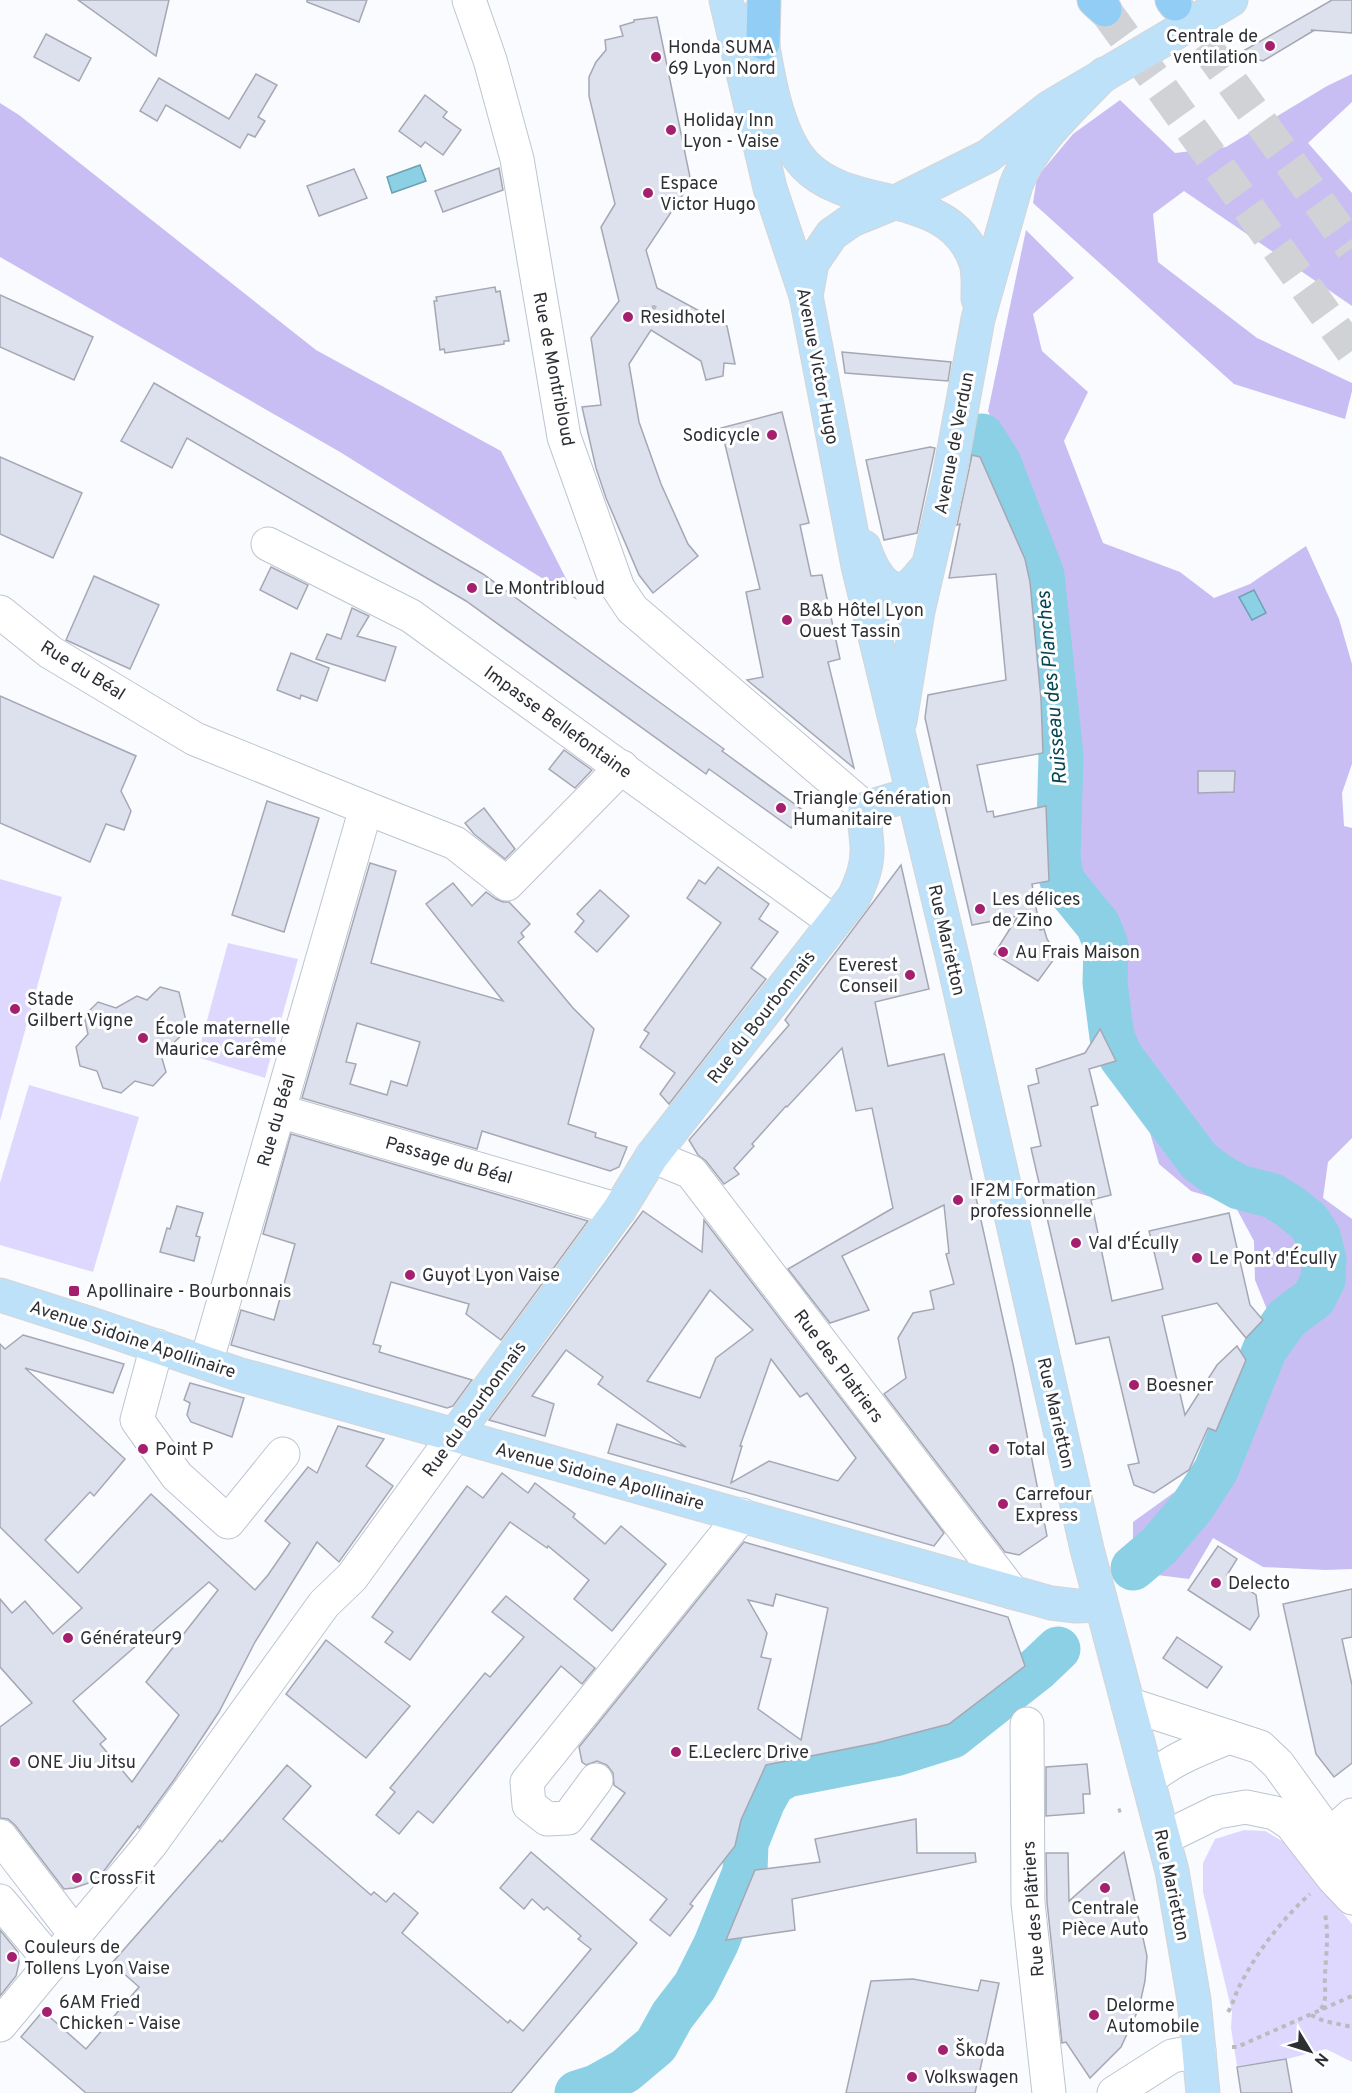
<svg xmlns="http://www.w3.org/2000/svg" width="1352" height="2093" font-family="Overpass,sans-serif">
  <rect width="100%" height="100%" fill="#fafbfe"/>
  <g fill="#dfd8fe">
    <path d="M0,879l62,18 -62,224z"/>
    <path d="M228,943l70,16 -33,119 -68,-21z"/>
    <path d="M29,1085l110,32 -46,155 -93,-27v-62z"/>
    <path d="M1244,1830l21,1 19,11 68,82v138l-26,-13 -39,10 -50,7 -6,-38 1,-16 -29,-120v-29l12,-24z"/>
  </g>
  <g fill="#c8bef3">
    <path d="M1352,74v28l-44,41 44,50v113l-168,-115 -31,23 5,48 99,76 95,45v8l-7,28 -111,-35 -201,-181 4,-26 36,-43 47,-34 55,53 51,-6 101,-61z"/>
    <path d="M0,103l19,12 297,235 185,101 76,149 -237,-148 -340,-195z"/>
    <path d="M1026,230l48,48 -41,36 9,37 46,41 -24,49 39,102 77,29 34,26 36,-14 56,-38 33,73 13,45v100l-10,29 2,33 8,2v310l-24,24 -5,36 29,21v350l-27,1 -62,-3 -50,-29 -24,41 -32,-4 -24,-28v-25l43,-31 40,-45 36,-89 18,-40 -15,-37 -1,-39 -20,-37 -43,-13 -32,-27 -15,-52 -5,-56 -20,-47 -5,-82 -32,-39 -13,-31 -3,-57 5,-64 -16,-176 -67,-149z"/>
  </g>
  <g fill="#8bd0e5" stroke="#6ea0b0" stroke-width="1.5">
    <path d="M420,165l6,16 -34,12 -5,-16z"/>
    <path d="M1254,590l12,23 -14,7 -13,-23z"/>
  </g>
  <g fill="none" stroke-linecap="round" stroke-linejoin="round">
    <g stroke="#8bd0e5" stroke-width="45">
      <path d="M982,436l17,27 43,112 19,181 -3,102 4,23 36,44 8,20 -1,38 7,54 9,20 78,104 20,15 20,11 34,9 16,10 19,15 10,15 6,23 -1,21 -9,18 -27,20 -22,31 -49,121 -24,37 -33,39 -26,22"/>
      <path d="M577,2093l19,-6 29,-16 31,-26 16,-29 23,-30 21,-42 29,-72 1,-29 17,-42 10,-18 14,-8 108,-21 57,-18 86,-68 20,-19"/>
    </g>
  </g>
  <g fill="#dde0ed" stroke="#a5a8b4" stroke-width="1.5" fill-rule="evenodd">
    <path d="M78,0h91l-13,56z"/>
    <path d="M307,0h60l-8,22 -52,-20z"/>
    <path d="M1332,0h20v33l-41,-3 2,1 -50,30 -25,-7z"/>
    <path d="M657,17l34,165 -45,68 11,38 70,38 8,38 -11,-1 -1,13 -17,4 -5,-19 -50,-31 -22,34 10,58 22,62 27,60 10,12 -45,37 -14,-18 -33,-77 -10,-30 -14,-61 19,-2 -10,-67 28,-37 -18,-74 14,-23 -26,-108v-19l7,-15 10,-12 -1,-10 18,-4 -3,-10 14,-4v-2z"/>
    <path d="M46,34l45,24 -12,23 -45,-24z"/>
    <path d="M256,74l21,11 -19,32 7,4 -10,16 -7,-3 -8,14 -74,-43 -9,16 -17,-10 19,-33 70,41z"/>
    <path d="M425,95l22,17 -4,5 18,13 -18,25 -18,-13 -4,5 -22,-16z"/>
    <path d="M499,168l4,22 -60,22 -8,-21z"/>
    <path d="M354,169l13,29 -48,18 -12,-30z"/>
    <path d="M495,287l1,5 4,-1 9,50h-5v3l-59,9 -1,-4 -4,1 -6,-49h3l-1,-4z"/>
    <path d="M0,295l93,42 -19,43 -74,-33z"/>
    <path d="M842,352l109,10 -3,19 -103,-8z"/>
    <path d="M154,383l329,191 241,175 -2,2 82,60 -13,17 -82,-59 -3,5 -240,-173 -279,-163 -15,30 -51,-27z"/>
    <path d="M782,412l27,111 -9,2 11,51 11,-1 18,84 -12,3 26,106 -107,-88 16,-3 -17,-85 14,-3 -39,-161z"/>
    <path d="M930,447l5,1 -18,85 -33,7 -18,-80z"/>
    <path d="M972,455l8,2 45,102 5,23 11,117 2,54 -66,12 10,47 6,-1 1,6 52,-11 3,75 -17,3 8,46 4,-1 3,10 10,16 -19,26 -44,-27 24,-38 -46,9 -47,-207 3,-23 78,-15 -10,-106 -47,4 11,-54 -3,1z"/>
    <path d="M0,457l82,36 -29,65 -53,-24z"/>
    <path d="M271,567l37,18 -11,24 -37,-19z"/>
    <path d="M94,576l65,29 -29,64 -64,-29z"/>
    <path d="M352,608l17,8 -12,20 39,11 -11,34 -69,-22 11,-25 14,5z"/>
    <path d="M291,653l38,15 -12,33 -16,-6 -1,4 -23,-9z"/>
    <path d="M0,696l136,60 -15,35 10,20 -7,19 -18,-6 -16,38 -90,-39z"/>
    <path d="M564,750l28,20 -17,18 -26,-19z"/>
    <path d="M1198,771h37l-1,21 -36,1z"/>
    <path d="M267,801l52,17 -35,114 -52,-17z"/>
    <path d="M484,808l31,41 -10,10 -31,-25 -9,-11z"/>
    <path d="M370,863l26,8 -25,92 132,38 -77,-97 27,-21 19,23 14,-14 10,7 7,3h6l21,22 -9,9 3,4 -6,5 55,66 21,21 -26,95 28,9 -1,4 32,10 -8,20 -9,4 -128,-40 -5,18 -175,-51zM357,1023l63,19 -13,44 -16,-5 -4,14 -37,-11 6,-20 -10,-2z"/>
    <path d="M901,865l28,124 -54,13 13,64 56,-12 69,310 34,172 -28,19 -14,-3 -121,-158 22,-16 -8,-40 15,-25 21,-4 -4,-18 24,-7 -8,-30 3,-1 -5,-48 -102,51 27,54 -39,13 -42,-54 105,-61 -21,-100 -16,3 -14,-63 -55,59 -1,-1 -34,38 2,2 -20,22 5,6 -15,10 -18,-23 -8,-6 -9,-15 100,-115 -4,-5z"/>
    <path d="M718,867l51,37 -10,15 19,13 -27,36 15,11 -97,125 -9,-10 15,-21 -35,-26 9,-14 -5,-3 77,-107 -34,-25 12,-18 6,4z"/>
    <path d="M600,890l29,26 -32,36 -22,-20 9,-11 -7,-7z"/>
    <path d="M160,987l19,5 9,37 -27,26 5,17 -13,14 -18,-5 -14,12 -18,-5 -6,-17 -17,-5 -4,-19 12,-13 -4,-18 14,-14 18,6 21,-12 10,4z"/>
    <path d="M1100,1029l16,32 -27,8 9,36 -7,2 20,88 -20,5 21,101 51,-12 -14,-58 80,-18 21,92 13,15 -17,18 -29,-35 -55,13 23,99 32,-50 20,-19 9,14 -30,71 -8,-3 -19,42 -35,23 -20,-8 -6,-20 11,-2 -30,-126 -33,7 -45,-196 10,-2 -13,-60 11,-3 -3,-14 49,-16z"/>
    <path d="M291,1134l297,87 -87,119 -35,-26 3,-10 -78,-22 -18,62 8,2 -2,6 93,28 -19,26 -6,2 -216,-63 10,-35 33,10 21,-76 -32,-10z"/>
    <path d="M177,1206l26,7 -7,23 4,1 -6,24 -34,-9 7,-24 3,1z"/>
    <path d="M643,1211l59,41 2,-32 240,313 -10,13 -326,-93 9,-29 69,23 -88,-63 5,-7 -37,-27 -34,46 22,8 -9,32 -56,-16zM710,1290l43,40 -37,28 -16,40 -53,-17zM771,1359l29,38 7,-4 49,65 -18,23 -69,-20 -38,22 11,-37h-2z"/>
    <path d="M23,1335l101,29 -11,29 -88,-25 100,91 -31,37 -4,-4 -45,48 33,33 73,-79 104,96 13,-15 22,-32 -25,-22 43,-54 9,6 21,-47 46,13 -18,27 27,20 -54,76 -22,-20 -62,100 -36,70 -45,68 -35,48 -1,-2 -41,54 -23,8 -10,1 -49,-64 -7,-6 -8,-1v-91l32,-24 -32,-36v-68l12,14 13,-12 28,33 29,-26 -82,-81v-183l5,5zM209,1582l9,8 -72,92 33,33 -47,67 -32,-38 6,-5 -33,-38z"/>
    <path d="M190,1383l54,15 -12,39 -41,-15 -4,-7 3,-12 -6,-3z"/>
    <path d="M502,1473l26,20 7,-10 40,31 -2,3 32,27 16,-18 45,38 -54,67 -38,-32 15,-19 -41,-34 -1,2 -37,-26 -100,138 -25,-18 8,-10 -21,-15 95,-131 16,12z"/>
    <path d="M744,1542l264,75 17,49 -76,58 -73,19 -110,22 -25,55 -6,26 -45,58 3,2 -23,30 -20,-16 17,-21 -76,-60 34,-46 -11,-8 -1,-12 -6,-8 -10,-4 -11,4 -4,-3 -3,-15zM776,1594l52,14 -27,132 -43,-31 13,-50 -10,-2 6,-24 -19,-33 25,6z"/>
    <path d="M1218,1546l19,13 -10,16 29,20 3,21 -9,14 -62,-40z"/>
    <path d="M1352,1589v48l-10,2 10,46v78l-18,14 -18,-23 -33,-150z"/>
    <path d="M506,1596l89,72 -13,16 -21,-18 -128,157 -15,-12 -19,23 -23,-19 19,-23 -5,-4 95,-115 5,4 34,-40 -32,-25z"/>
    <path d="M1177,1637l45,30 -15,21 -44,-30z"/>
    <path d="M326,1640l84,66 -44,52 -80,-64z"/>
    <path d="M1087,1764l3,30h-7l1,19 -38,3v-49z"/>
    <path d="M287,1765l24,21 -28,33 88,76 3,-3 12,10 8,-9 24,20 -16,20 106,90 2,-3 13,11 68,-82 -13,-10 3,-3 -34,-29 -3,3 -12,-11 -8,10 -24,-21 31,-36 106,91 -126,150h-425l-65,-56 22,-26 43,38 53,-62 -27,-24 108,-123 2,2z"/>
    <path d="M916,1819l1,34h58l1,9 -184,37 3,31 -69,10 29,-70 65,-8 -5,-23z"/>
    <path d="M1124,1852l23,104 -2,25 -6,27 -18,39 -31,31 -24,-36 -4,1 -15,-141 -1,-49h22l1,48z"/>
    <path d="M0,1930l18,22 1,11 -3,13 -16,20z"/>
    <path d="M913,1979l65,12 3,-11 18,3 -24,110h-129l25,-112z"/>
    <path d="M1286,2059l6,34h-51l-4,-26z"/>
  </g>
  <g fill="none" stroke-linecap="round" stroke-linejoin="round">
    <g stroke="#d1d2d6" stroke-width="33" stroke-dasharray="33 16" stroke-linecap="butt">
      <path d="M1175,4l177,244"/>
      <path d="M1105,10l247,341"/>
    </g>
    <g stroke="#bdc5d0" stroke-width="35">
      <g id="minor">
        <path d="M469,0l21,60 27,99 47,278 54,151 14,21 233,199"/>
        <path d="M268,544l143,72 423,306"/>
        <path d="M0,612l50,40 145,87 171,69 -160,555"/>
        <path d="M366,808l89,35 52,41 115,-117"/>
        <path d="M279,1111l340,99"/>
        <path d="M652,1156l39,16 321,420"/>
        <path d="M157,1346l-20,74 40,56 51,46 55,-68"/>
        <path d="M1128,1704l132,43 18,17 74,102"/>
        <path d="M1027,1724l1,179 21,190"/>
        <path d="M596,1780l-28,38 -21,1 -18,-14 -2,-23 215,-267"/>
        <path d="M1148,1780c24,-21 52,-31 81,-43"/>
        <path d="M1295,1829l39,50 18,19"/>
        <path d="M0,1836l75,98"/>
        <path d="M1164,1838l53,-26 29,-5 29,6 41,28h7l29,-26"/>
        <path d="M0,1901l52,62"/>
        <path d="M0,2025l150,-180 174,-241 28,-27 103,-142"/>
        <path d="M1114,2093l58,-37 27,-5"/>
      </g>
    </g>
    <g stroke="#d5d5d6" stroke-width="35">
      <g id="major">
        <path d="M726,0l44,188 36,108 52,270 95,394 134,589 85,322 22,129 9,93"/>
        <path d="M758,15c7,44 16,118 47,150 46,49 146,21 171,98 3,10 2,25 2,36"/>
        <path d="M806,296l6,-33 20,-29 20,-14 44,-18 92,-46 62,-49 181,-107"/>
        <path d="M864,547c5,16 20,51 43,40 7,-3 14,-14 20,-20"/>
        <path d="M900,721l18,-110 31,-134 29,-158 38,-134c17,-44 56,-77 88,-111"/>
        <path d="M0,1295l88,28 150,51 813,229 25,3 24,-1"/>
        <path d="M455,1435l164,-225 33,-54 202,-259c8,-17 14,-32 13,-51 -1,-14 -3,-24 -2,-38l47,-14"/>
      </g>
    </g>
    <g stroke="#d5d5d6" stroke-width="35">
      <g id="highway">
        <path d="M1094,0l11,10"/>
        <path d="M1172,0l3,4"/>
        <path d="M763,43l1,-43"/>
      </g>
    </g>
    <g stroke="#babbbf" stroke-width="4" stroke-dasharray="4.5 4.5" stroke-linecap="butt">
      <path d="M643,309l11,-2 4,2"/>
      <path d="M1118,1811l3,-1"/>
      <path d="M1321,2009c7,-10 3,-21 4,-33 1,-25 4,-37 0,-63"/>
      <path d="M1228,2012c5,-8 7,-17 11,-25 17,-34 43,-68 71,-93"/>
      <path d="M1311,2015l13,6 28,6"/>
      <path d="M1232,2047h5l115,-51"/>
    </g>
    <use href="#minor" stroke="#fff" stroke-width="33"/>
    <use href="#major" stroke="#bde1f8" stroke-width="33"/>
    <use href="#highway" stroke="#91cdf4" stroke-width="33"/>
  </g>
  <g fill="#a4206e" stroke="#fff" stroke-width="2">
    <circle cx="1270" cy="46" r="6"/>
    <circle cx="656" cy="57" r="6"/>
    <circle cx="671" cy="130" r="6"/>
    <circle cx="648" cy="193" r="6"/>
    <circle cx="628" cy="317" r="6"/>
    <circle cx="772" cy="435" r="6"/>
    <circle cx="472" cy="588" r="6"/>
    <circle cx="787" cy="620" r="6"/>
    <circle cx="781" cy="808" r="6"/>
    <circle cx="980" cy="909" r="6"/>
    <circle cx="1003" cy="952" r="6"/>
    <circle cx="910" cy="975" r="6"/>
    <circle cx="15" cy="1009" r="6"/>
    <circle cx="143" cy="1038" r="6"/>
    <circle cx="958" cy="1200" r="6"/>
    <circle cx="1076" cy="1243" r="6"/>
    <circle cx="1197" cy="1258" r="6"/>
    <circle cx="410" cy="1275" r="6"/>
    <rect x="68" y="1285" width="12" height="12" rx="3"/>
    <circle cx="1134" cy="1385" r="6"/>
    <circle cx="143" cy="1449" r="6"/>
    <circle cx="994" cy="1449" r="6"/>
    <circle cx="1003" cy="1504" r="6"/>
    <circle cx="1216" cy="1583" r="6"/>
    <circle cx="68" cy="1638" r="6"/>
    <circle cx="676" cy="1752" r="6"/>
    <circle cx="15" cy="1762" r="6"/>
    <circle cx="77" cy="1878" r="6"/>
    <circle cx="1105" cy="1888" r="6"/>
    <circle cx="12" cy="1957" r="6"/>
    <circle cx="47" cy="2012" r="6"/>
    <circle cx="1094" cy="2015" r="6"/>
    <circle cx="943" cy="2050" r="6"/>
    <circle cx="912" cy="2077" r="6"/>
  </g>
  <g text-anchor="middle" stroke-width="6" stroke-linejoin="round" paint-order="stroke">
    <g font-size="18" fill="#2c2f34" stroke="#fff" text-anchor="start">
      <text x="1258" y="42" text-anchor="end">Centrale de<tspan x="1258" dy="21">ventilation</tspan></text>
      <text x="668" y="53">Honda SUMA<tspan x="668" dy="21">69 Lyon Nord</tspan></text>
      <text x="683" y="126">Holiday Inn<tspan x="683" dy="21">Lyon - Vaise</tspan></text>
      <text x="660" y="189">Espace<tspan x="660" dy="21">Victor Hugo</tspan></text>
      <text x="640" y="323">Residhotel</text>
      <text x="760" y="441" text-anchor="end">Sodicycle</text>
      <text x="484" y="594">Le Montribloud</text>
      <text x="799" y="616">B&amp;b Hôtel Lyon<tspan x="799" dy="21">Ouest Tassin</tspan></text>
      <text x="793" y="804">Triangle Génération<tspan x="793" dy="21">Humanitaire</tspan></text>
      <text x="992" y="905">Les délices<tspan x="992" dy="21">de Zino</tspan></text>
      <text x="1015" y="958">Au Frais Maison</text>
      <text x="898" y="971" text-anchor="end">Everest<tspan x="898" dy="21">Conseil</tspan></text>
      <text x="27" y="1005">Stade<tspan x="27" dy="21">Gilbert Vigne</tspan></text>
      <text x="155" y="1034">École maternelle<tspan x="155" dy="21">Maurice Carême</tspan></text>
      <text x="970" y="1196">IF2M Formation<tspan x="970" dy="21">professionnelle</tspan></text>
      <text x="1088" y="1249">Val d'Écully</text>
      <text x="1209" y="1264">Le Pont d'Écully</text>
      <text x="422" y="1281">Guyot Lyon Vaise</text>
      <text x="86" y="1297">Apollinaire - Bourbonnais</text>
      <text x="1146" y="1391">Boesner</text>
      <text x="155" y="1455">Point P</text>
      <text x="1006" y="1455">Total</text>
      <text x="1015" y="1500">Carrefour<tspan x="1015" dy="21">Express</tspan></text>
      <text x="1228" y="1589">Delecto</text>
      <text x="80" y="1644">Générateur9</text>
      <text x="688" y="1758">E.Leclerc Drive</text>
      <text x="27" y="1768">ONE Jiu Jitsu</text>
      <text x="89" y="1884">CrossFit</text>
      <text x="1105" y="1914" text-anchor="middle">Centrale<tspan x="1105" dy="21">Pièce Auto</tspan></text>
      <text x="24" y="1953">Couleurs de<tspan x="24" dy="21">Tollens Lyon Vaise</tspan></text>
      <text x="59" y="2008">6AM Fried<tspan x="59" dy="21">Chicken - Vaise</tspan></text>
      <text x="1106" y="2011">Delorme<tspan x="1106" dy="21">Automobile</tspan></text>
      <text x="955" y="2056">Škoda</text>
      <text x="924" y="2083">Volkswagen</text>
    </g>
    <g font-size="18" fill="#2c2f34" stroke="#fff">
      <text transform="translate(818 366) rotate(79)" y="6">Avenue Victor Hugo</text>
      <text transform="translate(554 369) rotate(79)" y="6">Rue de Montribloud</text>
      <text transform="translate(954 443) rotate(-79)" y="6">Avenue de Verdun</text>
      <text transform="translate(83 670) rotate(32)" y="6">Rue du Béal</text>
      <text transform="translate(558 722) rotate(36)" y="6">Impasse Bellefontaine</text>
      <text transform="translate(947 940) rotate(77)" y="6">Rue Marietton</text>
      <text transform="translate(761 1017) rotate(-52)" y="6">Rue du Bourbonnais</text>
      <text transform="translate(276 1120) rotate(-74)" y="6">Rue du Béal</text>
      <text transform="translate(449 1160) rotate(16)" y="6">Passage du Béal</text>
      <text transform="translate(133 1339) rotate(18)" y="6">Avenue Sidoine Apollinaire</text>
      <text transform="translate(839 1366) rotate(53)" y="6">Rue des Platriers</text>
      <text transform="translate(474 1409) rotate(-54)" y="6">Rue du Bourbonnais</text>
      <text transform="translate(1056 1413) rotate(77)" y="6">Rue Marietton</text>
      <text transform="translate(600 1476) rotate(15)" y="6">Avenue Sidoine Apollinaire</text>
      <text transform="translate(1172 1885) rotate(78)" y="6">Rue Marietton</text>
      <text transform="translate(1033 1909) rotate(-94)" y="6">Rue des Plâtriers</text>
    </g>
    <g font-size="20" font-style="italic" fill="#054554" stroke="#fff">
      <text transform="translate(1051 688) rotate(-95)" y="7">Ruisseau des Planches</text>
    </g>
  </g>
  <g transform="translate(1310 2051) rotate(128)" stroke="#ffffff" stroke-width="4.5" paint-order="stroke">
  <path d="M0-4.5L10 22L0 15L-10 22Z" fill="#2c2f34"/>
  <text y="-9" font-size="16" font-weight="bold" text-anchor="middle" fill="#2c2f34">N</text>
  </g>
</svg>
